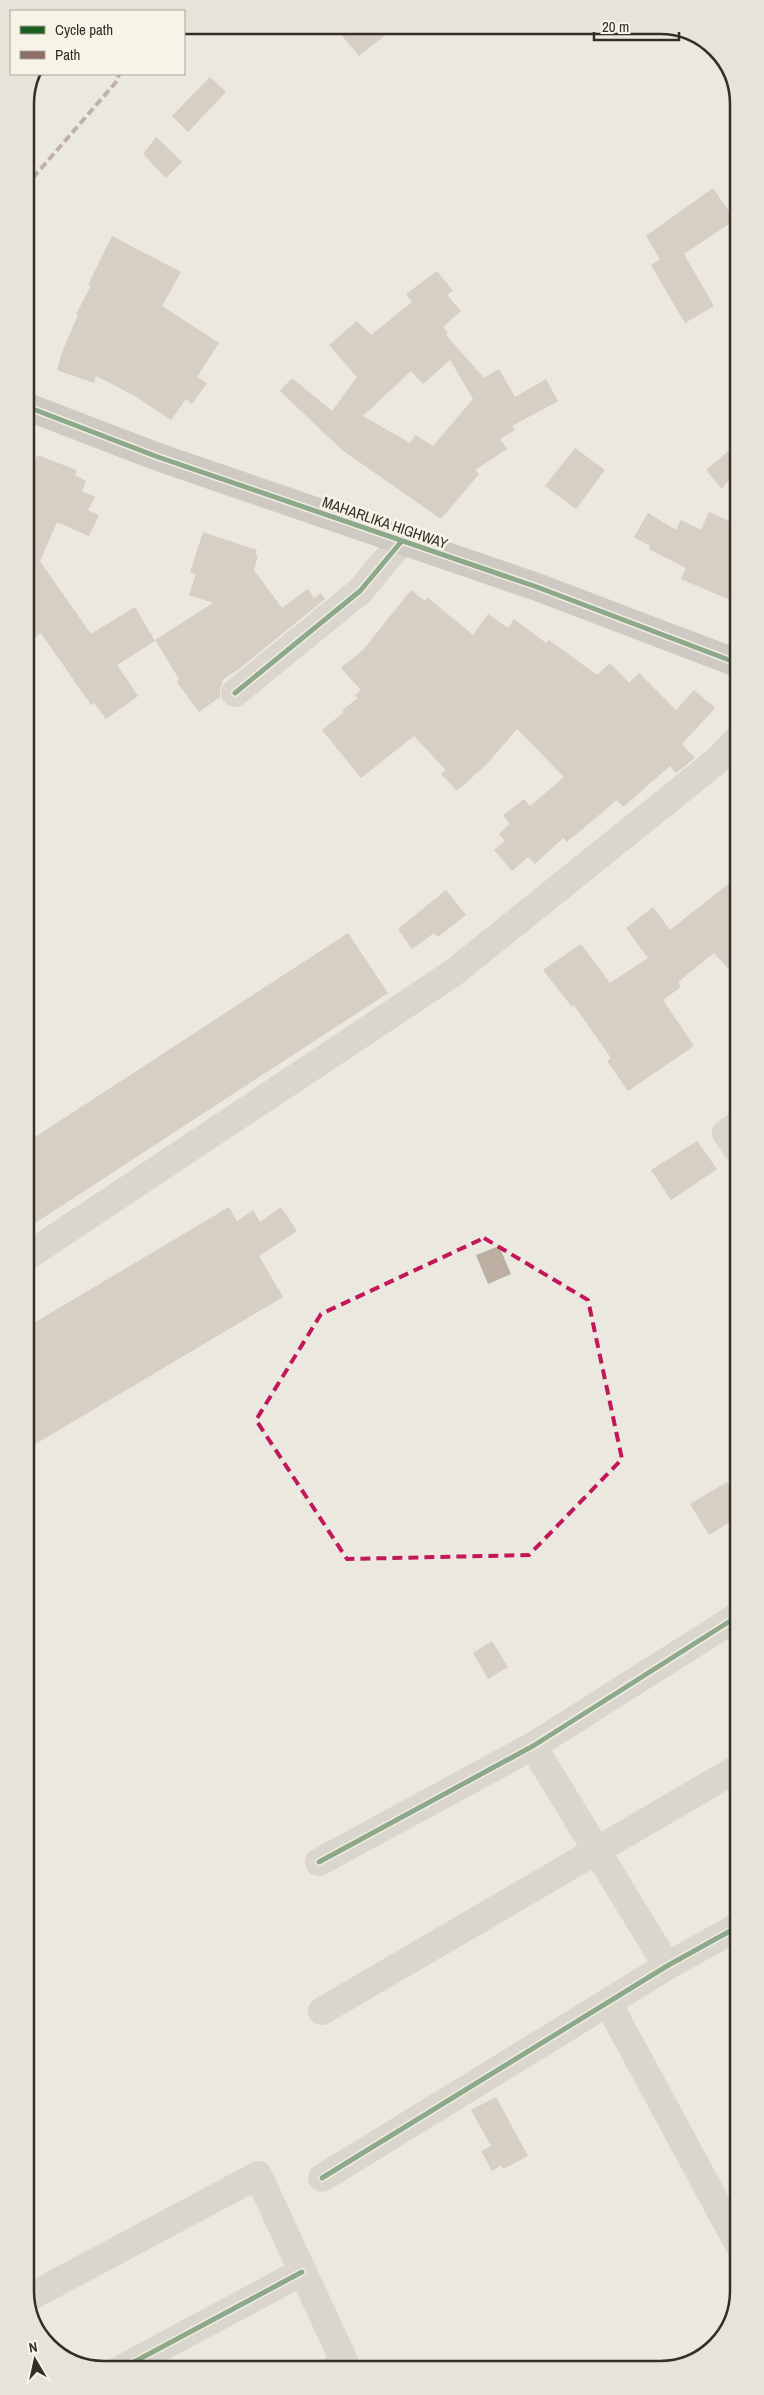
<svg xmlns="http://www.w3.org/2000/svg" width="764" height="2395" font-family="'Archivo Narrow',sans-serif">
  <rect width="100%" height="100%" fill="#ebe8e0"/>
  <g fill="#beafa3" fill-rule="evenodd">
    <path d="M333,25h65l-39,31z"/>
    <path d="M210,77l16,15 -38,40 -16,-16z"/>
    <path d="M156,137l26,25 -16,16 -23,-24z"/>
    <path d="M713,188l22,32 -51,34 30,52 -29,17 -34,-58 9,-6 -14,-23z"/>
    <path d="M112,236l69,36 -19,34 57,37 -22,34 10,6 -15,21 -6,-5 -15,21 -36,-24 -39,-20 -2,7 -37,-13 5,-18 16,-37 -2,-1 15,-28 -3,-1z"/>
    <path d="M437,271l16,20 -6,4 14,16 -18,16 5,6 -2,2 38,43 15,-9 16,28 31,-18 12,22 -46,25 3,4 -15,9 7,10 -32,21 4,4 -38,45 -99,-69 -62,-59 12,-13 40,33 25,-34 -28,-32 28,-24 14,14 41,-33 -6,-8zM450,360l23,39 -40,47 -18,-11 -5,8 -47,-27 48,-45 12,13z"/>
    <path d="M737,444v25l-15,20 -16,-19z"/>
    <path d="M575,448l30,22 -29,39 -31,-23z"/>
    <path d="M26,454l9,6 2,-5 40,15 -2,5 11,6 -4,10 13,6 -7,13 11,5 -10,21 -32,-14 -17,39 20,29 31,44 44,-27 20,34 -38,24 21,31 -32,23 -12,-16 -3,2 -50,-72 -15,11z"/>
    <path d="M709,512l28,12v79l-56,-24 5,-11 -37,-19 1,-3 -16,-9 14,-24 28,17 5,-10 20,10z"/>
    <path d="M203,532l54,18 -2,5 3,1 -4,14 28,38 26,-19 6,9 7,-5 4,6 -86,70 -17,11 1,3 -3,5v9l-21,15 -22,-30 2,-3 -24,-39 58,-37 -24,-8 7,-21 -6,-2z"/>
    <path d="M411,590l14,11 2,-4 46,38 15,-21 20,14 6,-9 32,24 3,-3 48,35 13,-12 19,20 10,-10 37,37 18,-20 21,18 -33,36 13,14 -19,15 -6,-7 -47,41 -6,-7 -50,42 -4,-4 -28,26 -7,-7 -16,14 -18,-21 11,-9 -6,-7 11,-10 -7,-9 21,-16 6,7 34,-29 -47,-48 -30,35 -30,27 -16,-17 5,-4 -32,-34 -53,42 -39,-48 22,-18 -2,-2 16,-12 -3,-3 6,-5 -20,-22 22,-18z"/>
    <path d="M737,877v101l-23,-25 -36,29 3,5 -18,13 31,46 -66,45 -21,-30 4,-3 -37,-53 -2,2 -29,-37 38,-26 29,39 38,-25 -22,-30 27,-21 17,23z"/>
    <path d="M446,890l20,25 -28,22 -4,-4 -22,16 -14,-20z"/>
    <path d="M348,933l40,60 -362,236v-86z"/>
    <path d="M697,1141l20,28 -46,31 -20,-30z"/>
    <path d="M229,1207l8,14 16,-11 7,12 21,-15 16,24 -38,25 24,41 -256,152v-122z"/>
    <path d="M499,1246l12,28 -23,10 -12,-29z"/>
    <path d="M727,1482l11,18v17l-29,18 -19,-31z"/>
    <path d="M492,1641l16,26 -20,12 -15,-26z"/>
    <path d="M496,2097l32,59 -25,13 -2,-4 -9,6 -11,-20 10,-5 -20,-36z"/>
  </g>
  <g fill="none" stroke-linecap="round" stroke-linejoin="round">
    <g stroke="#c5c0b9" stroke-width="28">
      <path d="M235,693l125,-102 41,-49"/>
      <path d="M738,1125l-12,8 12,18"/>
      <path d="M26,1257l427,-284 266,-214 18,-19"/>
      <path d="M533,1746l134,220"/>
      <path d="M319,1862l214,-116 205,-130"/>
      <path d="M608,2003l131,242"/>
      <path d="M322,2011l416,-243"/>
      <path d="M322,2178l345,-212 72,-40"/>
      <path d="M28,2298l230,-123 87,188 -11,6"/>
      <path d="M119,2370l183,-98"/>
    </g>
    <path stroke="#aaa69f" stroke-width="28" d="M25,406l133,51 379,130 200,76"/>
    <path stroke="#8d6e63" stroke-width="4" stroke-dasharray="8 4" stroke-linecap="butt" d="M25,187l92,-106 2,-7"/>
    <g stroke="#f8f3e7" stroke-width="8">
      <g id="cycleway">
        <path d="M25,406l133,51 379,130 200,76"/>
        <path d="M235,693l125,-102 41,-49"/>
        <path d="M319,1862l214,-116 205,-130"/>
        <path d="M322,2178l345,-212 72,-40"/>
        <path d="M119,2370l183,-98"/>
      </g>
    </g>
    <use href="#cycleway" stroke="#1b5e20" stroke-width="5"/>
  </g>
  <path d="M0 0H764V2395H0ZM484,1238l104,62 34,159 -93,96 -182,4 -91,-139 65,-106z" fill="#ebe8e0" fill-opacity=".55" fill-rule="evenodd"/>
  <path fill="none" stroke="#c2185b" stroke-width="4" stroke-dasharray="10 6" stroke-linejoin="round" d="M484,1238l104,62 34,159 -93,96 -182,4 -91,-139 65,-106z"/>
  <g text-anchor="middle" stroke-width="5" stroke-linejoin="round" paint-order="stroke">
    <g font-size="15" fill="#352e28" stroke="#f8f3e7">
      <text transform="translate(385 523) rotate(19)" y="5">MAHARLIKA HIGHWAY</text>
    </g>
  </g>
  <path d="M0 0H764V2395H0ZM104 34H660A70 70 0 0 1 730 104V2291A70 70 0 0 1 660 2361H104A70 70 0 0 1 34 2291V104A70 70 0 0 1 104 34Z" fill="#e8e3d8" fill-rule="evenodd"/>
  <path fill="none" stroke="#352e28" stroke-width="2.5" d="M104 34H660A70 70 0 0 1 730 104V2291A70 70 0 0 1 660 2361H104A70 70 0 0 1 34 2291V104A70 70 0 0 1 104 34Z"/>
  <rect x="10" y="10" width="175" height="65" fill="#f8f3e7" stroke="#aaa49b"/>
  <rect x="20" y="26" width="25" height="8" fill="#1b5e20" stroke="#aaa49b"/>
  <text x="55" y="35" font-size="15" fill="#352e28">Cycle path</text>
  <rect x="20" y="51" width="25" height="8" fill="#8d6e63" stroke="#aaa49b"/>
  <text x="55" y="60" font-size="15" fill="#352e28">Path</text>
  <g transform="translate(35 2360) rotate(351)" stroke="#f8f3e7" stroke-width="4" paint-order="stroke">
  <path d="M0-4L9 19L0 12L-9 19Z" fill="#352e28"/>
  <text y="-8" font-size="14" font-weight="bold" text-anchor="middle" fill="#352e28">N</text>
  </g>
  <path d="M594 32v8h85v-8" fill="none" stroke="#352e28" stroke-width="2.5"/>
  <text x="602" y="32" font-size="15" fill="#352e28" stroke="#f8f3e7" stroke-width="4" paint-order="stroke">20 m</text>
</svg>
